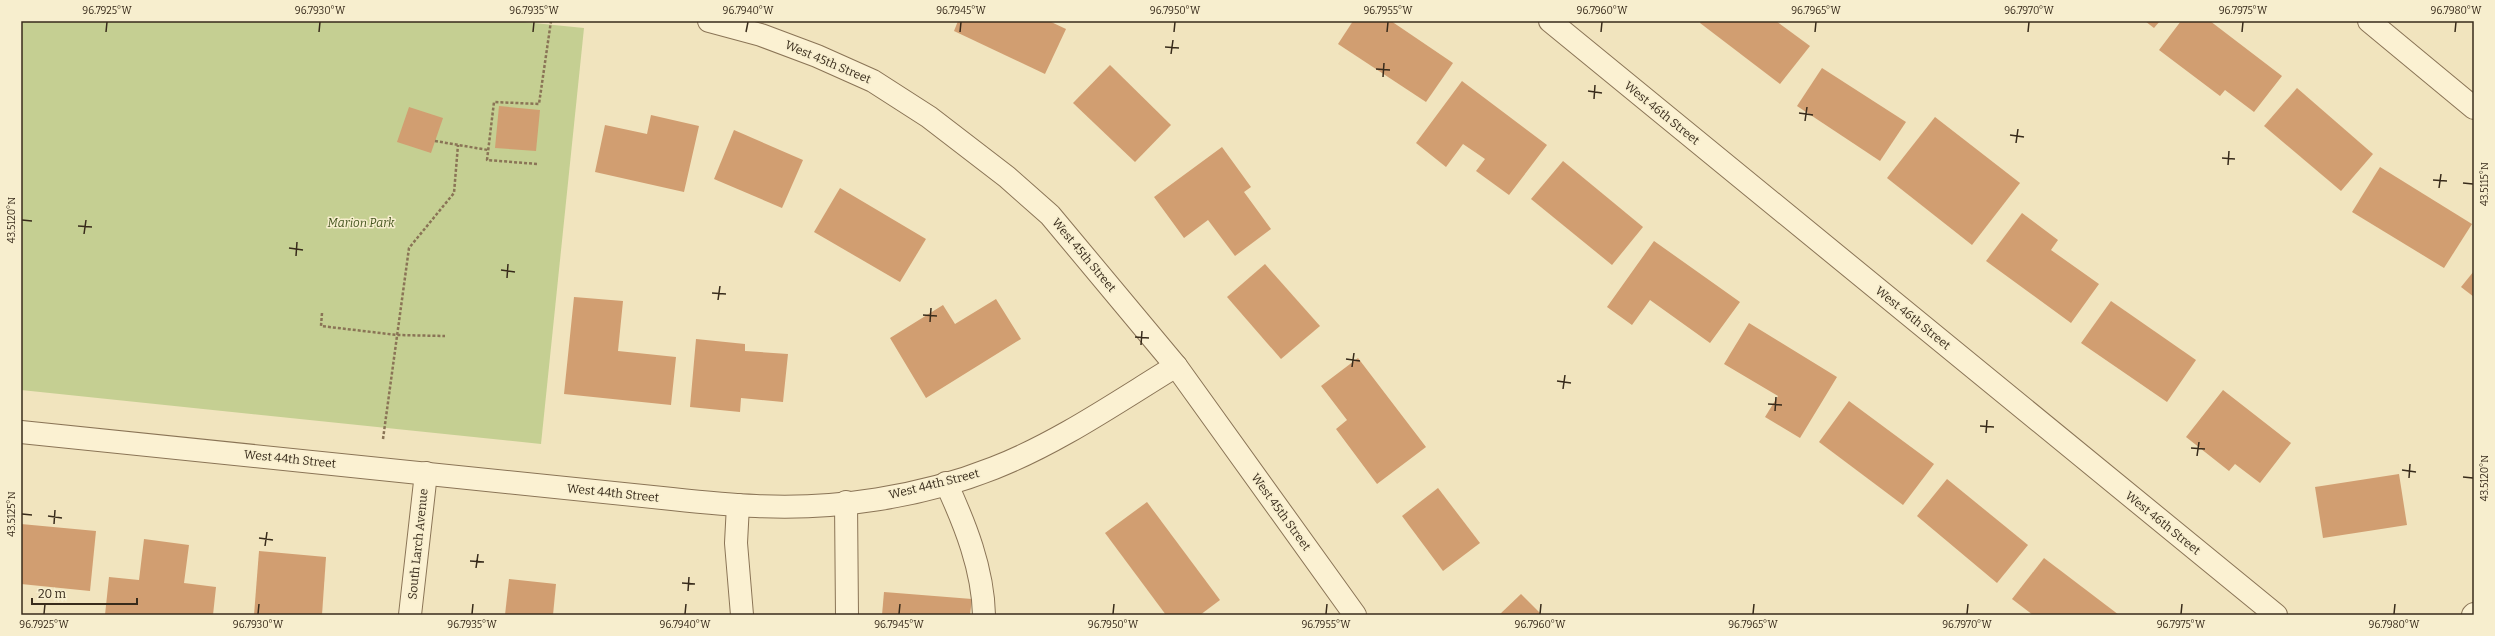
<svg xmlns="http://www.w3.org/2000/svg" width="2495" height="636" font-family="Bitter,serif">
  <rect width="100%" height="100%" fill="#f1e4be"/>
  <path fill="#c5cf92" d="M21,21h493l70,7 -43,416 -520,-54z"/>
  <g fill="#d19e71">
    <path d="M958,21h91l17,8 -21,45 -91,-43z"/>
    <path d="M1353,21h38l62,42 -27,39 -88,-58z"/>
    <path d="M1701,21h75l34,25 -30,38 -80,-61z"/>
    <path d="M2145,21h15l-6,7z"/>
    <path d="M2181,21h29l72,55 -28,36 -29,-22 -5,6 -61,-46z"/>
    <path d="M1110,65l61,60 -36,37 -62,-59z"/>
    <path d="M1822,68l84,54 -26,39 -83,-55z"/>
    <path d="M1462,81l85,64 -38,50 -33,-24 9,-12 -22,-15 -17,23 -30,-24z"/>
    <path d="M2297,88l76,66 -32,37 -77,-65z"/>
    <path d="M499,106l41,4 -4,41 -41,-3z"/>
    <path d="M409,107l34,11 -12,35 -34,-11z"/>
    <path d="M651,115l48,11 -15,66 -89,-20 10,-47 42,9z"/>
    <path d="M1935,117l85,66 -48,62 -85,-67z"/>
    <path d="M734,130l69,30 -21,48 -68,-29z"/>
    <path d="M1222,147l29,40 -7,5 27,37 -36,27 -27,-36 -24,18 -30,-41z"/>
    <path d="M1563,161l80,66 -31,38 -81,-66z"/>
    <path d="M2380,167l92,57 -28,44 -92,-56z"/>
    <path d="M840,188l86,51 -26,43 -86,-50z"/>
    <path d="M2022,213l36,27 -7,10 48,34 -28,39 -85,-62z"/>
    <path d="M1654,241l86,61 -30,41 -60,-43 -18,25 -25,-18z"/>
    <path d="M1265,264l55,62 -39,33 -54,-62z"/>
    <path d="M2474,271v26l-13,-10z"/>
    <path d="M574,297l49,4 -5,50 58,6 -5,48 -107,-11z"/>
    <path d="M996,299l25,40 -95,59 -36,-60 53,-33 12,19z"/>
    <path d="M2111,301l85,59 -29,42 -86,-59z"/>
    <path d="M1749,323l88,54 -37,61 -35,-21 13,-21 -54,-32z"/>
    <path d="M696,339l49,5v7l43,3 -5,48 -42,-4 -1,14 -50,-5z"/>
    <path d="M1358,358l68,89 -49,37 -41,-55 11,-9 -26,-34z"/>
    <path d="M2223,390l68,53 -31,40 -25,-19 -6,7 -43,-34z"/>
    <path d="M1849,401l85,63 -31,41 -84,-63z"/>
    <path d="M2399,474l8,51 -84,13 -8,-51z"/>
    <path d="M1947,479l81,66 -31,38 -80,-67z"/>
    <path d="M1438,488l42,55 -37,28 -41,-55z"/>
    <path d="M1147,502l73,98 -20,15h-34l-61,-82z"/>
    <path d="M21,524l75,7 -6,60 -69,-7z"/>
    <path d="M144,539l45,6 -5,38 32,4 -3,28h-108l4,-38 30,3z"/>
    <path d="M259,551l67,6 -4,58h-68z"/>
    <path d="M2044,558l75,57h-86l-21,-16z"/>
    <path d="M509,579l47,5 -3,31h-48z"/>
    <path d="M884,592l88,7 -2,16h-88z"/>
    <path d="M1521,594l21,21h-43z"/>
  </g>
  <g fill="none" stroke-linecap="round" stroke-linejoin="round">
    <g stroke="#8a7456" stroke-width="24">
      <g id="minor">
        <path d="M709,21l52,14 56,21 56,25 56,36 78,60 43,38 126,151 179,249"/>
        <path d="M1550,21l726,594"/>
        <path d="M2369,21l105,87"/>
        <path d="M21,432l651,67c28,3 56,6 84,7 79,4 165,-9 238,-38 64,-25 123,-66 182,-102"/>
        <path d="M946,483c19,41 37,86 38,132"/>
        <path d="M846,502l1,113"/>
        <path d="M738,505l-2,38 6,72"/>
        <path d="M410,615l16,-142"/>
        <path d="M2473,615l1,-1"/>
      </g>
    </g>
    <g stroke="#8a7456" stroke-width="2.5" stroke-dasharray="3 2" stroke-linecap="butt">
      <path d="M435,141l53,9"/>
      <path d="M537,164l-50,-4 7,-58 45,2 12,-83"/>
      <path d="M322,313l-1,13 76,9 48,1"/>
      <path d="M383,439l26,-191 45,-55 4,-48"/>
    </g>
    <use href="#minor" stroke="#fbf1d2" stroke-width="22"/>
  </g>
  <path fill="none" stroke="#382b1b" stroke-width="1.5" d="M106,32l1,-10M319,32l1,-10M533,32l1,-10M746,32l2,-10M960,32l1,-10M1174,32l1,-10M1387,32l1,-10M1601,32l1,-10M1815,32l1,-10M2028,32l1,-10M2242,32l1,-10M2455,32l1,-10M1165,47l14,1M1171,54l2,-14M1376,69l14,1M1383,77l1,-14M1588,91l14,2M1594,99l1,-14M1799,113l14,2M1805,121l2,-14M2010,135l14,2M2016,143l2,-14M2222,158l13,1M2228,165l1,-14M2433,180l14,1M2463,183l10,1M2439,188l2,-14M22,220l10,1M78,226l14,1M84,234l2,-14M289,248l14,2M296,256l1,-14M501,270l14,2M507,278l1,-14M712,293l14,1M718,300l2,-14M923,315l14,1M930,322l1,-14M1135,337l14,1M1141,345l1,-14M1346,359l14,2M1352,367l2,-14M1557,381l14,2M1563,389l2,-14M1768,404l14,1M1775,411l1,-14M1980,426l14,1M1986,433l1,-13M2191,448l14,1M2197,456l2,-14M2402,470l14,2M2463,477l10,1M2409,478l1,-14M22,514l10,1M48,516l14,2M54,524l1,-14M259,538l14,2M265,546l2,-14M470,561l14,1M476,568l2,-14M682,583l13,1M688,591l1,-14M44,614l1,-10M258,614l1,-10M472,614l1,-10M685,614l1,-10M899,614l1,-10M1113,614l1,-10M1326,614l1,-10M1540,614l1,-10M1753,614l1,-10M1967,614l1,-10M2181,614l1,-10M2394,614l1,-10"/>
  <g text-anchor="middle" stroke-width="3" stroke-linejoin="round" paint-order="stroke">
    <g font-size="12" fill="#382b1b" stroke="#f7eece">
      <text transform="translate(828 62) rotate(23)" y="4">West 45th Street</text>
      <text transform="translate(1662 113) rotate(39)" y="4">West 46th Street</text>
      <text transform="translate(1084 255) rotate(50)" y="4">West 45th Street</text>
      <text transform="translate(1913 318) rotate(39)" y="4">West 46th Street</text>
      <text transform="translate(290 459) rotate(6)" y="4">West 44th Street</text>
      <text transform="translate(934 484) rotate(-14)" y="4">West 44th Street</text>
      <text transform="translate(613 493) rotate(6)" y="4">West 44th Street</text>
      <text transform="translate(1281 512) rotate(54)" y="4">West 45th Street</text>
      <text transform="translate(2163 523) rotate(39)" y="4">West 46th Street</text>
      <text transform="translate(418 544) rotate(-84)" y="4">South Larch Avenue</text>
    </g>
    <g font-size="12" font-style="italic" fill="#465621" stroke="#f7eece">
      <text x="361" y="227">Marion Park</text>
    </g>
  </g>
  <rect width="2495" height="636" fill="none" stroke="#f7eece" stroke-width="44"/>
  <path d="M32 598v6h105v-6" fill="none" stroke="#382b1b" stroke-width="2"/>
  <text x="38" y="598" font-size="12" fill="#382b1b" stroke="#f7eece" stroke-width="3" paint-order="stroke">20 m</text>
  <rect x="22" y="22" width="2451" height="592" fill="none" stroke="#382b1b" stroke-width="1.5"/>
  <g font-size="10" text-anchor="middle" fill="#382b1b">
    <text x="107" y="14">96.7925°W</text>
    <text x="320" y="14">96.7930°W</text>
    <text x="534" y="14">96.7935°W</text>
    <text x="748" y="14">96.7940°W</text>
    <text x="961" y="14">96.7945°W</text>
    <text x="1175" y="14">96.7950°W</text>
    <text x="1388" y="14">96.7955°W</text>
    <text x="1602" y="14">96.7960°W</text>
    <text x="1816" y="14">96.7965°W</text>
    <text x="2029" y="14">96.7970°W</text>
    <text x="2243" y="14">96.7975°W</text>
    <text x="2456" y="14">96.7980°W</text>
    <text transform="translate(2484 184) rotate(-90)" y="4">43.5115°N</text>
    <text transform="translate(11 220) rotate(-90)" y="4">43.5120°N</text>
    <text transform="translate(2484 478) rotate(-90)" y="4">43.5120°N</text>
    <text transform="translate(11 514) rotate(-90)" y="4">43.5125°N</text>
    <text x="44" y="628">96.7925°W</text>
    <text x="258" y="628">96.7930°W</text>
    <text x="472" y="628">96.7935°W</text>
    <text x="685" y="628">96.7940°W</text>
    <text x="899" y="628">96.7945°W</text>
    <text x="1113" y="628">96.7950°W</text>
    <text x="1326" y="628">96.7955°W</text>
    <text x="1540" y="628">96.7960°W</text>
    <text x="1753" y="628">96.7965°W</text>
    <text x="1967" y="628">96.7970°W</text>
    <text x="2181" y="628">96.7975°W</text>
    <text x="2394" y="628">96.7980°W</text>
  </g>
</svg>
